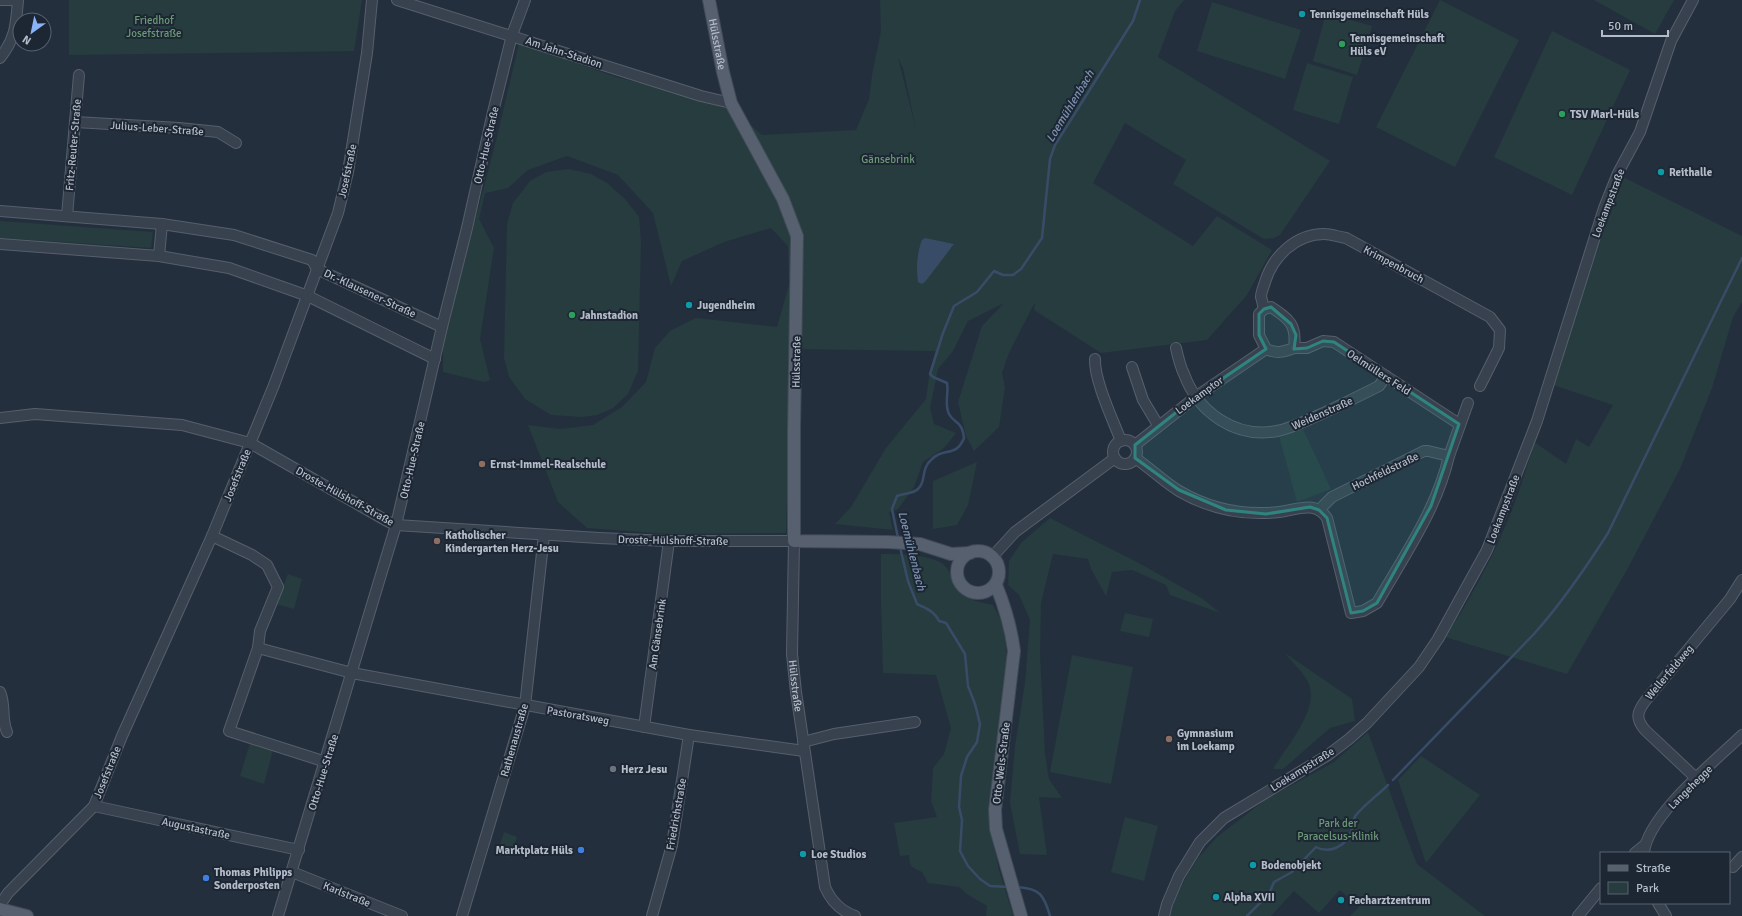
<svg xmlns="http://www.w3.org/2000/svg" width="1742" height="916" font-family="Signika,sans-serif">
  <rect width="100%" height="100%" fill="#242f3e"/>
  <g fill="#263c3f" fill-rule="evenodd">
    <path d="M69,0h293l-8,51 -285,4z"/>
    <path d="M880,0h304l-9,11 -17,46 172,104 -50,74 -6,3 -10,1 -91,-55 13,-24 -61,-37 -32,60 100,63 24,-30 55,34 -25,45 -40,45 -106,13 -67,-43 1,-8 -26,51 -7,20 3,14 -6,40 -25,24 -8,-15 -8,-34 24,-76 22,-23 -36,18 -15,30 -15,18 -8,39 4,16 22,9 -12,15 -21,14 -9,25 -16,22 -9,3 4,18 -58,-6 16,-17 35,-59 40,-49 3,-22 6,-26 -143,-2 -6,184 -118,1 -81,-6 -29,-26 -30,-77 32,4 33,-4 29,-18 24,-25 9,-34 15,-17 26,-13 81,9 12,-42 -1,-39 -17,-18 -47,14 -42,19 -11,25 -18,-73 -35,-38 -51,-19 -39,14 -20,18 -23,5 -6,26 15,29 -14,91 10,41 -6,2 -41,-10v-29l54,-206 22,-94 97,34 112,28 34,30 94,-5 13,-31 3,-24 9,-44zM898,58l5,10 13,61zM925,238l28,8 -9,9 -19,27 -3,2z"/>
    <path d="M1440,0l79,40 -64,127 -79,-40z"/>
    <path d="M1594,0h80l-19,34z"/>
    <path d="M1212,2l89,28 -16,49 -88,-28z"/>
    <path d="M1326,13l46,13 -15,49 -44,-14z"/>
    <path d="M1552,31l78,39 -58,125 -78,-38z"/>
    <path d="M1307,63l46,14 -14,47 -46,-14z"/>
    <path d="M569,169l22,5 16,9 19,17 13,17 2,24 -3,130 -10,23 -15,14 -16,7 -15,2 -31,-2 -26,-16 -16,-22 -5,-19 3,-134 6,-21 17,-22 16,-9z"/>
    <path d="M1619,175l123,61v66l-9,15 -21,71 -32,81 -52,99 -61,106 -122,-37c40,-59 71,-126 89,-195l32,22 10,-25 13,8 24,-42 -60,-20 57,-175z"/>
    <path d="M0,221l153,11 -2,16 -151,-10z"/>
    <path d="M1302,427l29,62 -34,13 -18,-66z"/>
    <path d="M977,462l-9,43 -11,20 -24,4v-48z"/>
    <path d="M1050,518l87,44 66,37 17,14 -50,-18 -4,-10 -34,-15 -20,2 -6,24 -15,-27 -3,-10 -35,-5 -12,49 -1,51 5,100 4,25 13,19 -23,-1 8,58 -27,-1 -10,-51 5,-57 10,-63 5,-63 -11,-25 -11,-10 1,-24 12,-18z"/>
    <path d="M881,554c16,0 51,0 63,11 7,6 6,12 9,19 7,15 26,18 40,21l8,15 4,17 2,25 -11,90 -5,79 8,39 14,45 -2,1h-25l1,-10 -20,-12 -8,-7 -31,-4 -6,-11c-10,-4 -13,-6 -13,-17l-9,1 -6,-33 43,-6 -6,-16 2,-33 11,-14 7,-26 -15,-53 -53,-2 -2,-72z"/>
    <path d="M288,574l14,5 -8,30 -18,-5z"/>
    <path d="M1125,613l28,6 -4,18 -29,-6z"/>
    <path d="M1285,653l67,46 3,22 -25,7 -47,41h-10c13,-22 48,-61 35,-87 -5,-10 -16,-20 -23,-29z"/>
    <path d="M1072,655l61,12 -22,117 -61,-12z"/>
    <path d="M1368,732l35,96 14,36 68,52h-135l9,-9 -19,-17 -21,23 -25,-22 -23,25h-101l4,-14 12,-25 12,-19 19,-21 48,-37 69,-38z"/>
    <path d="M250,743l23,7 -9,34 -24,-8z"/>
    <path d="M1421,756l59,39 -54,68 -28,-83z"/>
    <path d="M1125,817l33,9 -14,55 -33,-9z"/>
    <path d="M504,832l13,5 -7,20 -13,-3z"/>
  </g>
  <path fill="#394c67" d="M925,238l29,6 -29,38 -3,2 -4,-2c-2,-14 -1,-29 4,-42z"/>
  <g fill="none" stroke-linecap="round" stroke-linejoin="round">
    <g stroke="#394c67" stroke-width="2.5">
      <path d="M898,538l-6,-29 5,-13c7,-3 16,-2 21,-7 9,-8 2,-20 14,-30 12,-12 24,-1 32,-21 -2,-18 -10,-14 -15,-24 -5,-10 0,-21 -2,-31l-14,-6 -3,-3 13,-41 11,-27 23,-14 17,-21 9,4h10l8,-6 21,-31 8,-79 5,-14 78,-124 7,-21"/>
      <path d="M900,547l8,34 9,23c9,4 18,8 22,17l7,2 19,31 3,32 7,18 5,20 -3,18 -10,15 -6,19 -2,31 3,13 -2,31 8,15 12,13 10,7 19,1"/>
      <path d="M1393,780l140,-145c29,-32 52,-66 75,-102l134,-275"/>
      <path d="M1016,887c24,1 28,8 34,29"/>
      <path d="M1247,916l22,-22 5,-12 18,-10 24,-25c12,7 30,0 35,-15 2,-5 1,-12 5,-17 9,-11 22,-20 32,-30"/>
    </g>
    <g stroke="#565f6c" stroke-width="12">
      <g id="minor">
        <path d="M0,0h18"/>
        <path d="M397,0l304,96 30,7"/>
        <path d="M0,58c16,-20 16,-34 18,-58"/>
        <path d="M75,122l104,6 39,4 18,11"/>
        <path d="M0,211l162,13 72,11 78,25 5,9 125,58"/>
        <path d="M67,216l12,-141"/>
        <path d="M0,244l159,12 70,12 79,28 127,63"/>
        <path d="M159,256l3,-32"/>
        <path d="M1271,307c18,12 26,17 23,41 -11,4 -17,6 -28,1l-7,-14v-21l5,-5z"/>
        <path d="M1264,309c-1,-4 -2,-9 -3,-12 0,-5 3,-11 4,-15 8,-26 31,-48 59,-48 7,0 15,3 22,4l144,79 10,13 -1,18 -19,38"/>
        <path d="M1176,348c2,9 4,18 8,26 14,38 51,65 93,57 15,-3 28,-10 42,-16 20,-9 40,-19 60,-29l7,-10"/>
        <path d="M1294,348h13l16,-7 11,1 125,82"/>
        <path d="M1095,359c-1,21 18,61 26,82"/>
        <path d="M1132,367l11,33 15,25"/>
        <path id="s1" d="M0,418l35,-4 147,11 68,18 137,78 9,4 203,13 70,3h125l-2,113 4,38 29,195c6,14 16,24 30,29"/>
        <circle cx="1125" cy="452" r="12"/>
        <path d="M1135,445l62,-49 69,-47"/>
        <path d="M1135,458c15,10 29,24 44,33 31,18 65,25 100,21 17,-2 36,-12 48,6l24,95 12,-2 14,-8c27,-47 60,-94 72,-147"/>
        <path d="M1319,510l13,-13 92,-46h4l21,5 19,-53"/>
        <path d="M212,536l40,19 15,10 11,22 -18,44 -2,17"/>
        <path d="M993,556l22,-24 100,-74"/>
        <path d="M0,692c6,13 1,27 7,40"/>
        <path d="M644,727l25,-186"/>
        <path d="M803,742l31,-8 81,-12"/>
        <path d="M326,762l-97,-31 29,-83 94,25 337,62 115,16"/>
        <path d="M1697,779l-52,-49c-10,-12 -8,-18 1,-30l84,-101 12,-19"/>
        <path d="M94,806l205,44"/>
        <path d="M1635,853l10,-8"/>
        <path d="M1644,853c3,-37 71,-92 98,-118"/>
        <path d="M1733,867l9,-10"/>
        <path d="M292,872l110,44"/>
        <path d="M1658,903l8,13"/>
        <path d="M0,905l8,-12 86,-87 28,-70 90,-200 62,-151 64,-172 10,-41 19,-119 5,-53"/>
        <path d="M278,916l118,-391 46,-198 25,-99 26,-116 19,-77 13,-35"/>
        <path d="M462,916l63,-210 19,-171"/>
        <path d="M652,916l20,-71 17,-110"/>
        <path d="M1164,916l3,-12 12,-28 21,-34 24,-24 104,-63 21,-16 18,-16 52,-56 19,-28 49,-89 50,-129 67,-213 14,-35 22,-41 31,-91 22,-41"/>
        <path d="M1578,916l23,-28"/>
      </g>
    </g>
    <g stroke="#414a57" stroke-width="14">
      <g id="major">
        <path id="s2" d="M709,0l14,72 8,31 52,96 14,37 -3,193v112l94,1 32,2 31,10 19,-1"/>
        <circle cx="978" cy="572" r="21"/>
        <path d="M996,585c9,22 15,42 18,66l-19,159 1,19 25,87"/>
        <path d="M0,909l27,7"/>
      </g>
    </g>
    <use href="#minor" stroke="#38414e" stroke-width="10"/>
    <use href="#major" stroke="#56606e" stroke-width="12"/>
  </g>
  <path fill="#308480" fill-opacity="0.2" stroke="#308480" stroke-width="3" stroke-linejoin="round" d="M1271,307l20,17 5,11 -2,14 13,-1 16,-7 11,1 125,82 -28,82 -54,97 -14,8 -12,2 -24,-95 -8,-8 -9,-3 -44,7 -40,-4 -47,-20 -44,-32v-13l62,-49 69,-47 -7,-14v-21l5,-5z"/>
  <g fill="#0f9aa8" stroke="#1d2633" stroke-width="1.5">
    <circle cx="1302" cy="14" r="4"/>
    <circle cx="1661" cy="172" r="4"/>
    <circle cx="689" cy="305" r="4"/>
    <circle cx="803" cy="854" r="4"/>
    <circle cx="1253" cy="865" r="4"/>
    <circle cx="1216" cy="897" r="4"/>
    <circle cx="1341" cy="900" r="4"/>
  </g>
  <g fill="#2e9e5b" stroke="#1d2633" stroke-width="1.5">
    <circle cx="1342" cy="44" r="4"/>
    <circle cx="1562" cy="114" r="4"/>
    <circle cx="572" cy="315" r="4"/>
  </g>
  <g fill="#8d6e63" stroke="#1d2633" stroke-width="1.5">
    <circle cx="482" cy="464" r="4"/>
    <circle cx="437" cy="541" r="4"/>
    <circle cx="1169" cy="739" r="4"/>
  </g>
  <circle fill="#6b7280" stroke="#1d2633" stroke-width="1.5" cx="613" cy="769" r="4"/>
  <g fill="#3f7fe0" stroke="#1d2633" stroke-width="1.5">
    <circle cx="581" cy="850" r="4"/>
    <circle cx="206" cy="878" r="4"/>
  </g>
  <g text-anchor="middle" stroke-width="4" stroke-linejoin="round" paint-order="stroke">
    <g font-size="11" font-weight="bold" fill="#b4bcc9" stroke="#1d2633" text-anchor="start">
      <text x="1310" y="18">Tennisgemeinschaft Hüls</text>
      <text x="1350" y="42">Tennisgemeinschaft<tspan x="1350" dy="13">Hüls eV</tspan></text>
      <text x="1570" y="118">TSV Marl-Hüls</text>
      <text x="1669" y="176">Reithalle</text>
      <text x="697" y="309">Jugendheim</text>
      <text x="580" y="319">Jahnstadion</text>
      <text x="490" y="468">Ernst-Immel-Realschule</text>
      <text x="445" y="539">Katholischer<tspan x="445" dy="13">Kindergarten Herz-Jesu</tspan></text>
      <text x="1177" y="737">Gymnasium<tspan x="1177" dy="13">im Loekamp</tspan></text>
      <text x="621" y="773">Herz Jesu</text>
      <text x="573" y="854" text-anchor="end">Marktplatz Hüls</text>
      <text x="811" y="858">Loe Studios</text>
      <text x="1261" y="869">Bodenobjekt</text>
      <text x="214" y="876">Thomas Philipps<tspan x="214" dy="13">Sonderposten</tspan></text>
      <text x="1224" y="901">Alpha XVII</text>
      <text x="1349" y="904">Facharztzentrum</text>
    </g>
    <g font-size="11" fill="#6b9a76" stroke="#1d2633">
      <text x="154" y="24">Friedhof<tspan x="154" dy="13">Josefstraße</tspan></text>
      <text x="888" y="163">Gänsebrink</text>
      <text x="1338" y="827">Park der<tspan x="1338" dy="13">Paracelsus-Klinik</tspan></text>
    </g>
    <g font-size="11" fill="#b4bcc9" stroke="#1d2633">
      <text dy="4" stroke="none"><textPath href="#s2" startOffset="45">Hülsstraße</textPath></text>
      <text transform="translate(564 52) rotate(18)" y="4">Am Jahn-Stadion</text>
      <text transform="translate(157 128) rotate(4)" y="4">Julius-Leber-Straße</text>
      <text transform="translate(73 145) rotate(-85)" y="4">Fritz-Reuter-Straße</text>
      <text transform="translate(486 145) rotate(-77)" y="4">Otto-Hue-Straße</text>
      <text transform="translate(347 171) rotate(-78)" y="4">Josefstraße</text>
      <text transform="translate(1608 203) rotate(-69)" y="4">Loekampstraße</text>
      <text transform="translate(1394 264) rotate(28)" y="4">Krimpenbruch</text>
      <text transform="translate(370 293) rotate(25)" y="4">Dr.-Klausener-Straße</text>
      <text transform="translate(796 362) rotate(-89)" y="4">Hülsstraße</text>
      <text transform="translate(1379 372) rotate(33)" y="4">Oelmüllers Feld</text>
      <text transform="translate(1199 395) rotate(-36)" y="4">Loekamptor</text>
      <text transform="translate(1322 413) rotate(-24)" y="4">Weidenstraße</text>
      <text transform="translate(412 460) rotate(-77)" y="4">Otto-Hue-Straße</text>
      <text transform="translate(1385 471) rotate(-26)" y="4">Hochfeldstraße</text>
      <text transform="translate(237 475) rotate(-68)" y="4">Josefstraße</text>
      <text transform="translate(345 496) rotate(29)" y="4">Droste-Hülshoff-Straße</text>
      <text transform="translate(1503 509) rotate(-69)" y="4">Loekampstraße</text>
      <text transform="translate(673 540) rotate(1)" y="4">Droste-Hülshoff-Straße</text>
      <text transform="translate(657 634) rotate(-82)" y="4">Am Gänsebrink</text>
      <text transform="translate(1669 672) rotate(-50)" y="4">Wellerfeldweg</text>
      <text dy="4" stroke="none"><textPath href="#s1" startOffset="964">Hülsstraße</textPath></text>
      <text transform="translate(578 715) rotate(10)" y="4">Pastoratsweg</text>
      <text transform="translate(514 740) rotate(-74)" y="4">Rathenaustraße</text>
      <text transform="translate(1001 763) rotate(-83)" y="4">Otto-Wels-Straße</text>
      <text transform="translate(1302 769) rotate(-32)" y="4">Loekampstraße</text>
      <text transform="translate(107 772) rotate(-68)" y="4">Josefstraße</text>
      <text transform="translate(323 772) rotate(-73)" y="4">Otto-Hue-Straße</text>
      <text transform="translate(1690 787) rotate(-45)" y="4">Langehegge</text>
      <text transform="translate(676 814) rotate(-80)" y="4">Friedrichstraße</text>
      <text transform="translate(196 828) rotate(12)" y="4">Augustastraße</text>
      <text transform="translate(347 894) rotate(22)" y="4">Karlstraße</text>
    </g>
    <g font-size="12" font-style="italic" fill="#7c92b1" stroke="#1d2633">
      <text transform="translate(1070 106) rotate(-59)" y="4">Loemühlenbach</text>
      <text transform="translate(912 551) rotate(76)" y="4">Loemühlenbach</text>
    </g>
  </g>
  <rect x="1600" y="852" width="130" height="52" fill="#1d2633" stroke="#59626f"/>
  <rect x="1608" y="865" width="20" height="6" fill="#56606e" stroke="#59626f"/>
  <text x="1636" y="872" font-size="12" fill="#b4bcc9">Straße</text>
  <rect x="1608" y="882" width="20" height="12" fill="#263c3f" stroke="#59626f"/>
  <text x="1636" y="892" font-size="12" fill="#b4bcc9">Park</text>
  <g transform="translate(32 32) rotate(213)"><circle r="19" fill="#1d2633" stroke="#59626f"/>
  <path d="M0-3L7 15L0 10L-7 15Z" fill="#8ab4f8"/>
  <text y="-6" font-size="11" font-weight="bold" text-anchor="middle" fill="#b4bcc9">N</text>
  </g>
  <path d="M1602 30v6h66v-6" fill="none" stroke="#b4bcc9" stroke-width="2"/>
  <text x="1608" y="30" font-size="12" fill="#b4bcc9" stroke="#1d2633" stroke-width="3" paint-order="stroke">50 m</text>
</svg>
